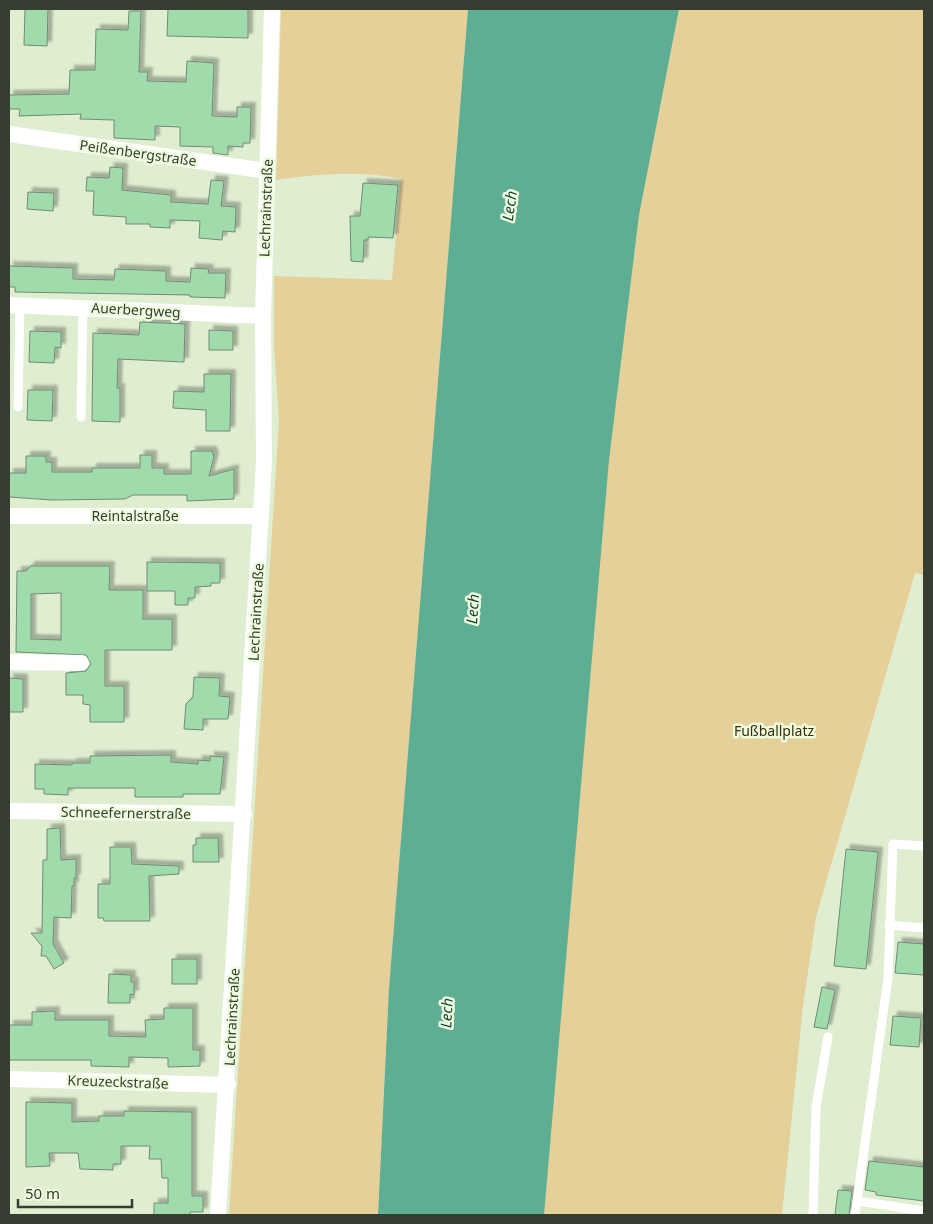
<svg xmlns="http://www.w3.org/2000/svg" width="933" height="1224" font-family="'Noto Sans',sans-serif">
  <defs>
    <filter id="shadow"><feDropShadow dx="4.5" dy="-4.5" stdDeviation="1" flood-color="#0004"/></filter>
  </defs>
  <rect width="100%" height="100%" fill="#dfeed1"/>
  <g fill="#e5d099">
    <path d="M281,9h187l-79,979 -11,227h-149l50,-794 -5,-74v-71l118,4 9,-101c-42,-9 -83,-5 -125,1z"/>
    <path d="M675,9h249v566l-9,-2 -99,344 -13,89 -21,209h-241l85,-1047z"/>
  </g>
  <path fill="#5dae93" d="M468,9h211l-40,206 -30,245 -65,755h-166l11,-227z"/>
  <g fill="#a0dbab" stroke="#728a76" fill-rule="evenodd" filter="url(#shadow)">
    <path d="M25,9h23l-1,37 -23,-1z"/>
    <path d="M168,9h80v29l-81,-2z"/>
    <path d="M129,11h12l-2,61h9l-1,9 39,1 1,-21 27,2 -2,53 25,1v-10h14l-1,36h-7v4l-15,-1v9l-15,-2v-6l-33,-1v-19l-25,-1v14l-41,-2v-18l-34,-1 1,-5 -62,2 1,-7h-11v-14l60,-1 1,-24h25l1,-41 32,1z"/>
    <path d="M110,167l13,1 -1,22 49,5v7l37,2 3,-24 13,1 -3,25 15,1 -1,25 -12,-1 -1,9 -23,-2 1,-17 -30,-1v8l-20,-1v-3h-24v-7l-33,-2 1,-24h-8l1,-14 22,1z"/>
    <path d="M363,183l35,2 -5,53 -25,-1v3h-4l-1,22 -12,-1 -1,-45h10z"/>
    <path d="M28,192l26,1 -1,18 -26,-2z"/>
    <path d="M9,266l64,2v11l41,1 1,-11 51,2v10l24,1 1,-14 18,1 -1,4h18l-1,25 -35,-1v-2l-175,-3v-5h-6z"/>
    <path d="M140,322l45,2 -1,38 -66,-3 -1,29h3v34l-28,-1 1,-88 46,2z"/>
    <path d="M209,330l24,1v19h-24z"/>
    <path d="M30,331l31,1v16l-6,-1 -1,16 -25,-1z"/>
    <path d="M204,374h27l-1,57h-24v-21l-33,-2 1,-17 30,1z"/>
    <path d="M28,390h25l-1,31 -25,-1z"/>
    <path d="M191,451h21l2,6 -5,19 25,-7v30l-47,2v-6h-54l-8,4 -73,1 -43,-3v-24h17v-17h20v6h6v10h40v-4h48v-13h12v13h12v6h27z"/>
    <path d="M147,562l73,1v20h-9v3l-16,1v11h-7v7h-13v-14h-28z"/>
    <path d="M31,566h79l-1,24h34v29h29v31h-67v36h19v36h-34v-17l-7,-1v-9h-17v-22l20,-2 5,-7 -5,-9 -70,-3 1,-81h9zM61,593v47l-30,-1v-45z"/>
    <path d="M194,677l26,1 -1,18 11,1 -2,22h-25v11l-19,-1 2,-25 7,-7z"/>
    <path d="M9,678l14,1v33h-14z"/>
    <path d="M171,755v7l27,2v-4l12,1v-5l14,1 -4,37h-37v3h-48v-9h-67v7l-24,-1v-5h-9v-25l37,1v-2h18v-7z"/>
    <path d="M60,828l1,32 15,-1v19h-2v8h-2l-1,32 -17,-1 -1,27 11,19 -10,6 -8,-13h-5l1,-10 -11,-13h11l1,-73h4v-31z"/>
    <path d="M196,838h22l1,24h-26v-17h3z"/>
    <path d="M110,847h21l1,17 47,2v8l-30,2 1,45h-46l-1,-3h-5v-34h12z"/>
    <path d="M846,849l32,3 -12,117 -32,-3z"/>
    <path d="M898,942l26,2v31l-29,-2z"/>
    <rect x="172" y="959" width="25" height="25"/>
    <path d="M109,974l22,1v7h3v13l-4,-1v9h-22z"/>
    <path d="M822,987l13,3 -8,39 -13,-2z"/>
    <path d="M164,1008h29v42h7v16l-32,1v-9l-39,-1v10l-38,-1v-6h-82v-35h23v-13l23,-1v9h54v16l37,1 -1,-17 19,-1z"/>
    <path d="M893,1016l28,2 -2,29 -29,-2z"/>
    <path d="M26,1102l46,1v19l27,-1v-5h25v-5l68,1v84h11v16h-13v3h-36v-12h14v-25h-6l-1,-19h-12l1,-13h-29v18h-8v6l-33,-1 -2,-16h-29l1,13 -24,1z"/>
    <path d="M869,1161l55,6v34l-48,-6v-3l-11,-2z"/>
    <path d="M838,1190l14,1 -3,24h-14z"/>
  </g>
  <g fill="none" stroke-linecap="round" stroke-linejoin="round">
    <g stroke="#fff" stroke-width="9">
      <path d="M18,407l2,-102"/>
      <path d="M81,417l2,-109"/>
      <path d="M889,925l35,3"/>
      <path d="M857,1201l67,10"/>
      <path d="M813,1215l3,-108 12,-70"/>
      <path d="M855,1215l33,-237 5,-134 31,2"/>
    </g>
    <g stroke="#fff" stroke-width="16">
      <path d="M9,134l258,37"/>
      <path d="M9,305l254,11"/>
      <path d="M9,516h252"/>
      <path d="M9,662l72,1"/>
      <path d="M9,811l235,3"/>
      <path d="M9,1079l219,6"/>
      <path d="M218,1215l46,-753 -1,-146 9,-307"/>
    </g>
  </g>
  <g text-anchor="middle" stroke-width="5" stroke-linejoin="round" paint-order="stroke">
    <g font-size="14" fill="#373d31" stroke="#edfcde">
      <text transform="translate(138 153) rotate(8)" y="5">Peißenbergstraße</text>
      <text transform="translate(266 208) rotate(-88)" y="5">Lechrainstraße</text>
      <text transform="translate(136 310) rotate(3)" y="5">Auerbergweg</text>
      <text x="135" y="521">Reintalstraße</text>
      <text transform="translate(256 612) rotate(-87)" y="5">Lechrainstraße</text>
      <text transform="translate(126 813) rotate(1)" y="5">Schneefernerstraße</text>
      <text transform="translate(232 1017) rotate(-87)" y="5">Lechrainstraße</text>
      <text transform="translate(118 1082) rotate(2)" y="5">Kreuzeckstraße</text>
    </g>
    <g font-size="14" fill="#382d0f" stroke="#edfcde">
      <text x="774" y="736">Fußballplatz</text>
    </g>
    <g font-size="15" font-style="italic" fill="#1c4135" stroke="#edfcde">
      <text transform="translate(510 206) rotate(-82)" y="5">Lech</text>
      <text transform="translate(473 609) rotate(-86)" y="5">Lech</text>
      <text transform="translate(447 1013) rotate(-87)" y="5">Lech</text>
    </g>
  </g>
  <rect width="933" height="1224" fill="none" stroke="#373d31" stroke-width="20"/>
  <path d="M18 1199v8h114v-8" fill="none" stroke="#373d31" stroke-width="2.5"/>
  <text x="25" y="1199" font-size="15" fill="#373d31" stroke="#edfcde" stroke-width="4" paint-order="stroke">50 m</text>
</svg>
